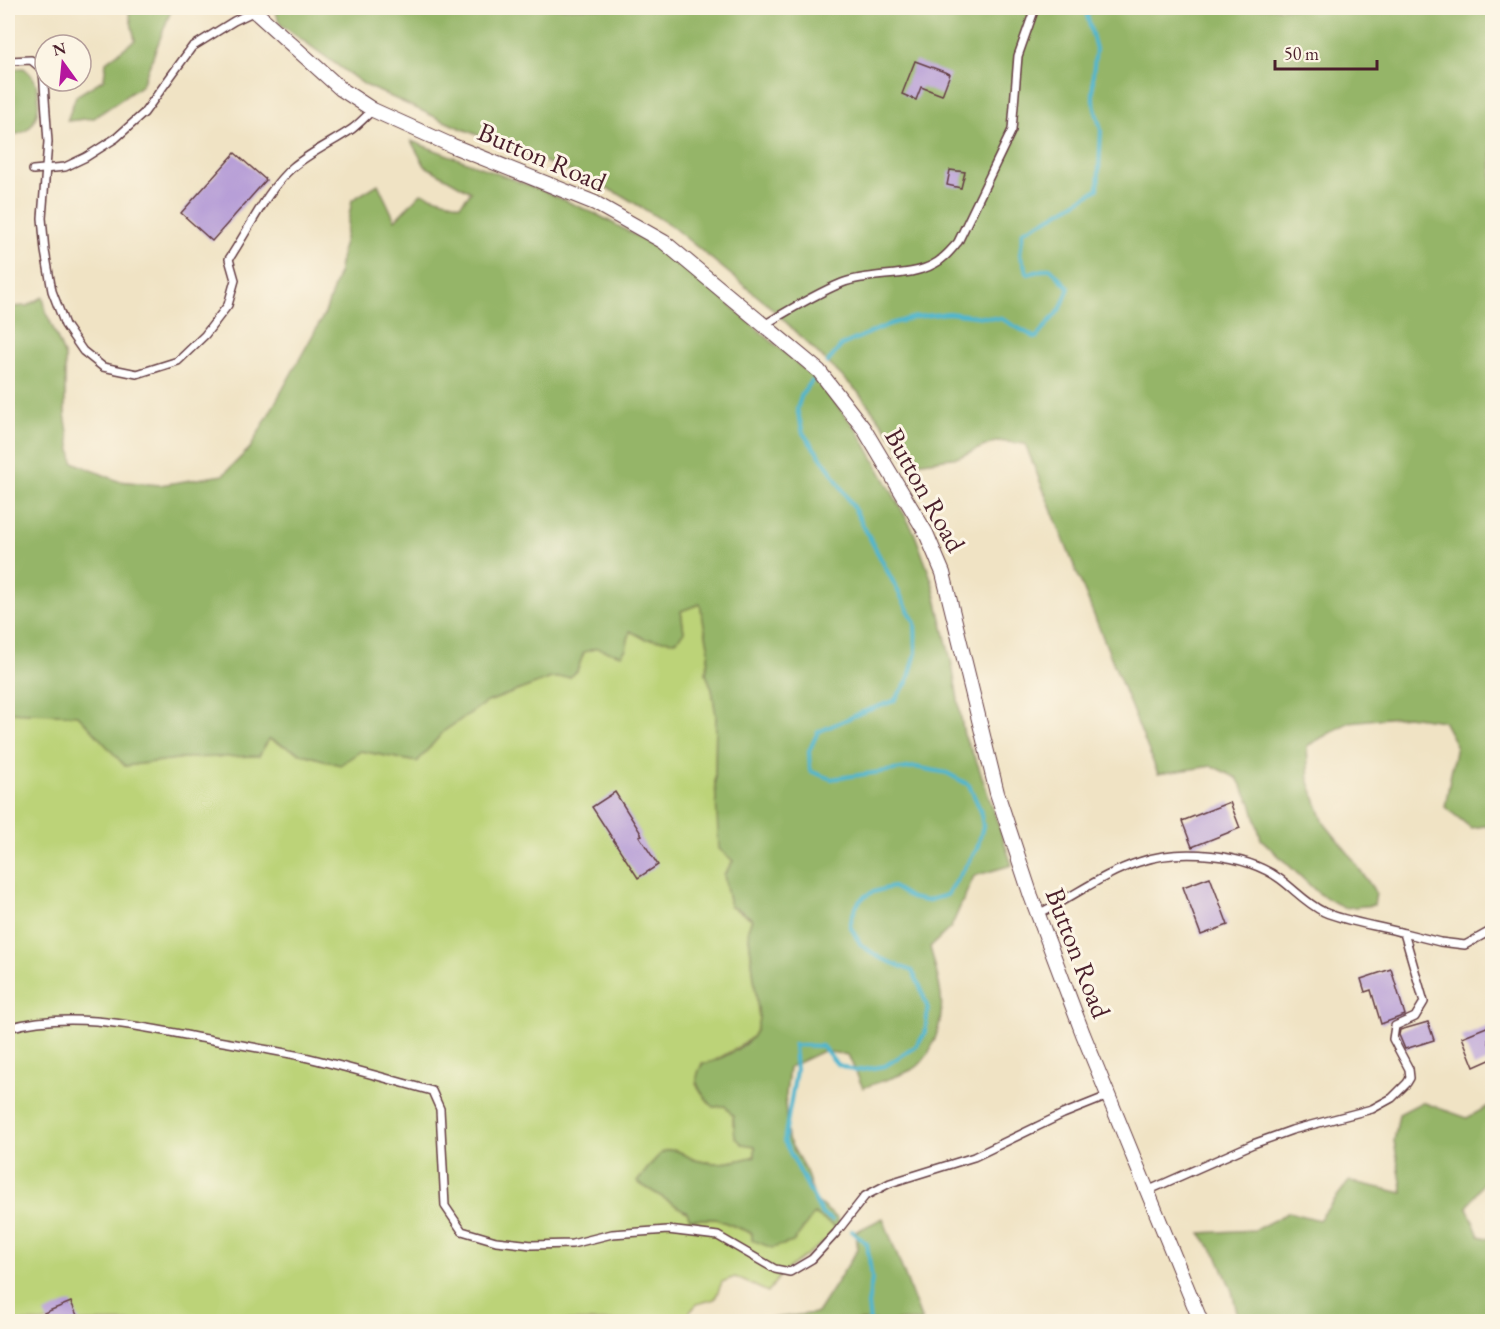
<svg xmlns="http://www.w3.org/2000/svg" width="1500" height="1329" font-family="'EB Garamond',serif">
  <rect width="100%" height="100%" fill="#fcf5e5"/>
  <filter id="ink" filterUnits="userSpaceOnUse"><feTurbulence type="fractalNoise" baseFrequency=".0167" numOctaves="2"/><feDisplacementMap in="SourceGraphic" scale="12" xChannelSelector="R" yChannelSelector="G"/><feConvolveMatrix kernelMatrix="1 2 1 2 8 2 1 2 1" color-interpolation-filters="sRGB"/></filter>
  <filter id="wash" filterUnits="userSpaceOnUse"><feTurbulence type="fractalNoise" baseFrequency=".008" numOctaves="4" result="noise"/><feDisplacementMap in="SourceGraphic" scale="24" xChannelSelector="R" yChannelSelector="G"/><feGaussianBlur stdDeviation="1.35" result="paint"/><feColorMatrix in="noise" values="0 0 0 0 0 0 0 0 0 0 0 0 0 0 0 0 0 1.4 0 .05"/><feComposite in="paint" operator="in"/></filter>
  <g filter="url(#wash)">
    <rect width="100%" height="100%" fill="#f0e3c4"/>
    <path fill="#bcd378" stroke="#837952" stroke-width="1.5" d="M700,603l9,47 -3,24 6,15 4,27 -1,66 3,29 15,50 -9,14 6,31 22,13 -4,10 11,89 -2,10 -5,9 -12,9 -31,18 -7,-1 -6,21 17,23 12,-1 8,10v9l22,21v10c-20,6 -39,10 -60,4 -9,-3 -19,-14 -29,-9 -11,5 -21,22 -29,31l50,30 4,7h25l37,15 61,-21 26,17 -58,43 -14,19 -33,-15 -13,5 -7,17 -18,5 -15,17 -674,1v-610l70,2 47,52 59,-8 85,-19 34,15 58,-3 56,11 27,-31 41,-28 66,-25 19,-1 7,-6 7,-19 13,-4 24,6 5,-5 4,-18 54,1 -3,-21z"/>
    <g fill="#95b568" stroke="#706a4a" stroke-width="1.5">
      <path d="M128,8h44l-30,77 -48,33 -27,3 9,-25 28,-17 2,-17 29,-22z"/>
      <path d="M283,8h1209v817l-21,3 -26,-21 11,-62 -13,-24 -36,-5 -58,6 -42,24 2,36 15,41 25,31 27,39 -2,12 -30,3 -26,-15 -57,-54 -10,-36 -14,-25 -25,-12 -54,8 -133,-330 -28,-3 -38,16 -51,7 -16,-28 -34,-44 -91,-88 -97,-79 -47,-29 -50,-23 -118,-47 -90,-41 -85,-61 -5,-15z"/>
      <path d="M24,68c3,3 8,7 10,11 10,21 4,60 -26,55v-65z"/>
      <path d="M411,141l130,49 57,25 55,30 41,29 121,105 43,52 56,101 18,49 20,84 12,70 14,30 34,100 -38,11 -23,51 -21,20c10,38 19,62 2,99 -3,7 -10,18 -17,22 -16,9 -35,13 -52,20l-15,-33 -25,-4 -34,16 -4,37 3,35 18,32 9,29 23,19 2,11 -26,-16 -21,28 -21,6 -20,-8v-7l-36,-14h-26l-3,-7 -50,-30c8,-9 18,-26 28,-31 11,-5 21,6 30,9 21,6 40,2 60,-4v-10l-13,-2 -7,-7 -2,-21 -8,-10 -12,1c-13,-16 -23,-24 -10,-44 11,1 43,-17 50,-27 4,-6 5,-12 6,-18l-11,-89 4,-10 -11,-8 -11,-5 -6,-31 9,-14 -14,-12 -4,-67 1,-66 -4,-27 -6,-15 3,-24 -9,-46 -19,7 3,21 -8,9 -31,-2 -15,-8 -4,18 -5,6 -24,-7 -13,4 -7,19 -7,6 -19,1 -66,25 -41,28 -27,31 -56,-11 -21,14 -37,-11 -34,-15 -10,17 -75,2 -59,8 -47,-51 -70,-3v-405l19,-1 16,-9 3,14 19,46v57l8,48 45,19 42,4 63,-10 27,-27 75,-135 13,-38 14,-75 26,-16 17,36 26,-27 39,12 11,-13 -46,-26z"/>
      <path d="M1422,1102l45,16 25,-14v73l-7,3 -18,27 12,29 13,3v82h-253l-7,-30 -14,-34 -18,-24 55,-3 34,-18 30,8 30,-39 54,12 -9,-52 5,-27z"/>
      <path d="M883,1218l39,103h-174l69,-8 41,-64 -3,-17z"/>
    </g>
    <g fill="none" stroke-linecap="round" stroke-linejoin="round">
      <g stroke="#50b6cf" stroke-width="4">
        <path d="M827,363l15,-18 48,-21 26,-7 32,-4 54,6 34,19 25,-30 8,-20 -19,-20 -22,6 -8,-19 3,-24 30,-15 45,-27 3,-59 -8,-29v-27l3,-25 -11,-41"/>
        <path d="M812,381l-10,13 -5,15 6,24 30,41 23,38 59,111 1,30 -8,28 -14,20 -31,11 -45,20 -9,19 1,20 21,8 84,-12 32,6 22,12 11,24 3,17 -6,23 -30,46 -21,6 -15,-3 -18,-11c-28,5 -38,11 -43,39l11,19 19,13 32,13 8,15 8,23 -3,25 -10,13 -30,19 -30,5 -18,-7 -15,-18 -28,-1 2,26 -12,70 38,73 10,6"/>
        <path d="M852,1231l15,13 5,35 -4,26 2,17"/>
      </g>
    </g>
    <g id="blocks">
      <g fill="#b79fd7">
        <path d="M915,61l35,13 -8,21 -21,-8 -5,13 -14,-6z"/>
        <path d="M235,153l31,27 -54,61 -31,-28z"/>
        <path d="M950,170l15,2 -4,16 -14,-3z"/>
        <path d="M615,792l27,43 -3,1 19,29 -20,13 -46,-71z"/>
        <path d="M1230,802l10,26 -48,19 -10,-26z"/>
        <path d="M1210,877l18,48 -27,10 -18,-48z"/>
        <path d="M1391,969l14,46 -24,9 -10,-34 -6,2 -4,-13z"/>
        <path d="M1428,1022l6,18 -29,9 -6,-14 1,-5z"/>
        <path d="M1489,1026l3,12 -4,2 4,12v7l-18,8 -12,-30z"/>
        <path d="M71,1302l9,20h-32l-4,-9z"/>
      </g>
    </g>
  </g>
  <g filter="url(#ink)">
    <use href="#blocks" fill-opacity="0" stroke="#633c42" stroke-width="1.5"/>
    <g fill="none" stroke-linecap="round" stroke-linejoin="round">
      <g stroke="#633c42" stroke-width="10">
        <g id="lane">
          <path d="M8,61l23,-1 12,10 5,72 -6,76 3,33 7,40 13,34 18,26 20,16 34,7 41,-13 27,-26 23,-30 7,-25 -6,-21c19,-28 39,-71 64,-92 18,-15 40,-25 59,-38 7,-5 14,-13 21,-19"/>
          <path d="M33,170l32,-3 21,-10 30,-19 28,-25 48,-66 42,-26 21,-10"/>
          <path d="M764,325c25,-15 51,-31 78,-42 28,-11 68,-5 92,-19 10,-5 16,-13 24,-22l54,-112 6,-74 17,-48"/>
          <path d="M1038,914c33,-16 66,-41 101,-52 40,-14 106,-9 141,17 15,11 27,25 44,33 23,10 55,14 80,21"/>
          <path d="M8,1028c63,-18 130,-2 193,10 33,6 66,11 99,18 44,10 88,23 132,35l8,18 5,97 17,25 34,10 36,4 40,-1 40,-10 56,-4 50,6 57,33 15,3 22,-13 24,-26 29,-37 25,-13 84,-26 89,-43 45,-18"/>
          <path d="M1147,1191l106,-47 39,-14 80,-21 20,-11 15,-15 3,-5 -1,-9 -16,-30 2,-13 20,-9 9,-15 -20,-69 36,9 25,3 27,-15"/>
        </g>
      </g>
      <g stroke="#633c42" stroke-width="16">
        <path id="street" d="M251,8l90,81 32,21 80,36 142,57 69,39 155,129 45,58 62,104 17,40 54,220 34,103 52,138 118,288"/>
      </g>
      <use href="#lane" stroke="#fff" stroke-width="7"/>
      <use href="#street" stroke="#fff" stroke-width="14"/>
    </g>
  </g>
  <g text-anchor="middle" stroke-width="6" stroke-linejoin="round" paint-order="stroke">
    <g font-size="27" fill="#4a1f2b" stroke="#fcf5e5">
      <text transform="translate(542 157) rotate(23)" y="9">Button Road</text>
      <text transform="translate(925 490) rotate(61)" y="9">Button Road</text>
      <text transform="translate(1078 953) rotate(69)" y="9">Button Road</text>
    </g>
  </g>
  <rect width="1500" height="1329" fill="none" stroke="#fcf5e5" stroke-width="30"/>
  <g transform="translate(63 63) rotate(345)"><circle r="28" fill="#fcf5e5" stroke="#b59f9b" stroke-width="1.5"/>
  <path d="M0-4.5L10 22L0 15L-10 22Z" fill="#b5179e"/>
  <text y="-9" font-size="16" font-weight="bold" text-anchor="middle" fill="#4a1f2b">N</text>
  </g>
  <path d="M1275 60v9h102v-9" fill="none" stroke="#4a1f2b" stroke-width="3"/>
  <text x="1284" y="60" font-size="18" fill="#4a1f2b" stroke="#fcf5e5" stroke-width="4.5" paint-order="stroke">50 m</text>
</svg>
